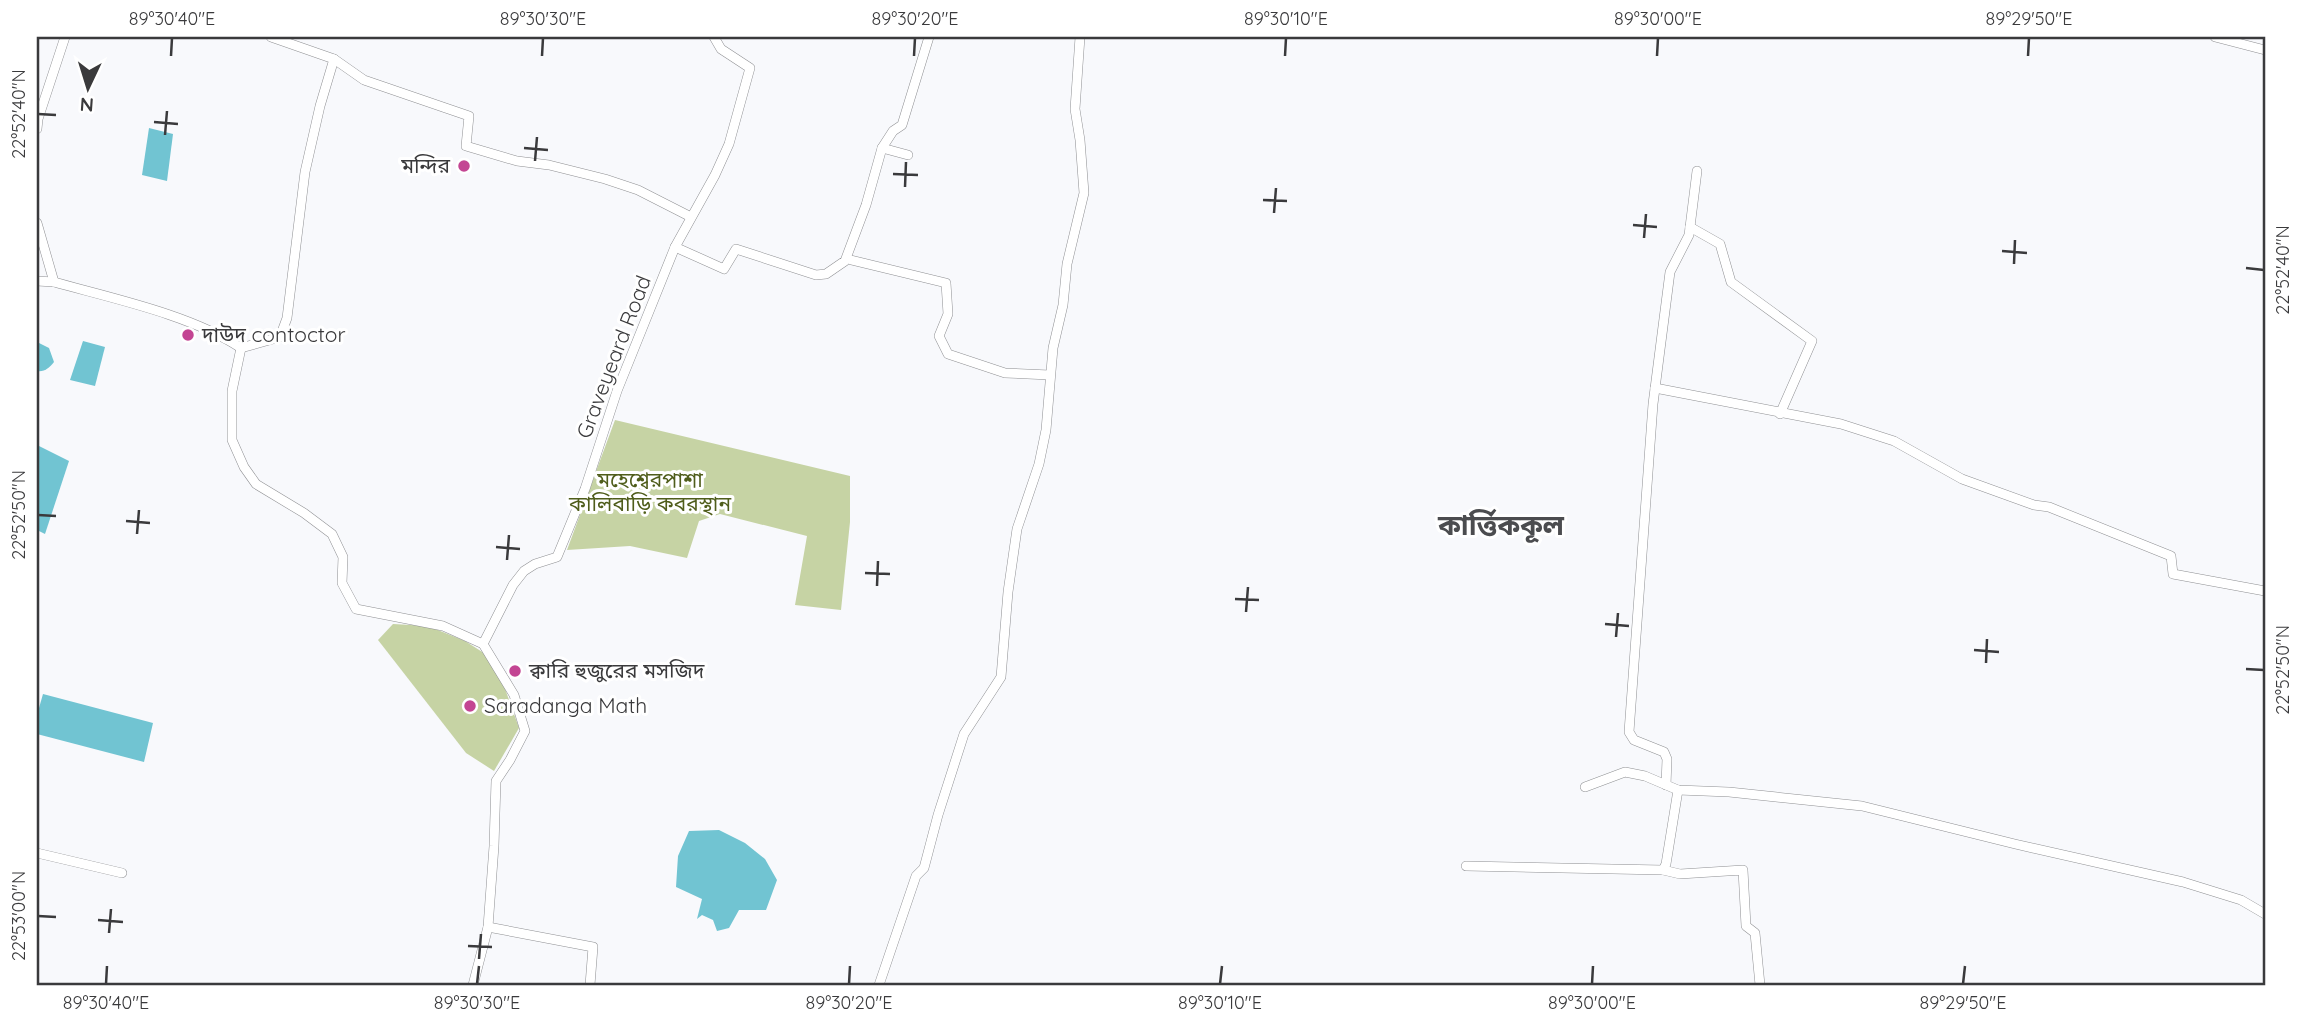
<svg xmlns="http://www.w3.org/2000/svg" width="2302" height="1022" font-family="Quicksand,'Noto Sans Bengali',sans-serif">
  <rect width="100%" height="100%" fill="#f8f9fc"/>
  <g fill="#c6d3a4">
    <path d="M615,420l235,56v46l-9,88 -46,-5 12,-69 -87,-22 -21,7 -12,37 -57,-12 -63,4z"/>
    <path d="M393,624l35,2 37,15 22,14 16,28 16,45 -25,43 -28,-18 -88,-113z"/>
  </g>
  <g fill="#71c4d2">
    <path d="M149,128l24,6 -6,47 -25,-6z"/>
    <path d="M83,341l22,6 -10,39 -25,-6z"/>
    <path d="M37,342l12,6 5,14c-5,6 -9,10 -17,9z"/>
    <path d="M37,445l32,16 -24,73 -8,-4z"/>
    <path d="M43,694l110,29 -9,39 -107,-28v-19z"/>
    <path d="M719,830l26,13 20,16 12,21 -11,30h-27l-10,18 -12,3 -4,-11 -11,-5 -5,4 5,-20 -26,-12 2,-31 11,-25z"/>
  </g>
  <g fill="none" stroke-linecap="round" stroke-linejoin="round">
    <g stroke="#8f9093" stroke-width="10">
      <g id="street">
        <path d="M2215,37l50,13"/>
        <path d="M334,59l30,21 105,36 -3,30 51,15 32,4 56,14 33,11 53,27"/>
        <path d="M37,129l1,-10 27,-82"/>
        <path d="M882,148l26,7"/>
        <path d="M37,223l17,59"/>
        <path d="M1690,227l30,17 11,38 81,59 -32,73"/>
        <path d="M675,247l49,22 12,-20 80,26 10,-1 19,-13 21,-56 16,-57 11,-17 9,-6 27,-88"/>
        <path d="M851,260l95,23 2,31 -9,22 9,18 57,19 45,2"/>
        <path d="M37,281l17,1c57,16 138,33 187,66"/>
        <path d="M241,348l-9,43v49l12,27 12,17 48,29 28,21 11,23 -1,26 14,26 87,17 40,18 31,51 11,36 -15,29 -14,21 -2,65 -6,81 -15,58"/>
        <path d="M241,348l39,-11 7,-19 18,-146 15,-66 14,-47 -63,-22"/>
        <path d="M1655,388l186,36 53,17 68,38 72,26 15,2 122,49 2,18 92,17"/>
        <path d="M483,644l30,-59 11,-14 11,-7 22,-7 28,-68 32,-98 58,-144 40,-72 14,-31 21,-76 -29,-19 -7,-12"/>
        <path d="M1666,785l1,-26 -3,-7 -30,-12 -5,-8 24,-328 17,-132 19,-37 8,-64"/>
        <path d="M1585,787l40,-15 20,4 33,14 51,2 133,14 153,38 168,38 58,18 24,14"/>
        <path d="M37,853l85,20"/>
        <path d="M1466,866l197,4 3,-6 12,-74"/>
        <path d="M1663,870l17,4 63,-4 3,56 9,7 5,52"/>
        <path d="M488,927l105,20 -3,38"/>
        <path d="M879,985l37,-109 8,-8 14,-53 26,-81 37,-57 7,-85 9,-63 22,-65 7,-34 7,-82 10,-43 4,-41 17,-71 -4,-53 -5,-31 5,-72"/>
      </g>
    </g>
    <use href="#street" stroke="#fff" stroke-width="9"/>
  </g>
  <path fill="none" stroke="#3a3a3c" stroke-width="2.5" d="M171,56l1,-18M542,56l1,-18M914,56l1,-18M1285,56l1,-18M1657,56l1,-18M2028,56l1,-18M38,114l18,1M154,122l24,2M165,135l2,-24M524,148l24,2M535,161l2,-24M893,174l25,1M905,187l1,-25M1263,200l24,1M1274,213l2,-25M1633,225l24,2M1644,238l2,-24M2002,251l25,2M2014,264l1,-24M2246,268l18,2M38,515l18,1M126,521l24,2M137,534l2,-24M496,547l24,2M507,560l2,-25M865,573l25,1M877,586l1,-25M1235,599l24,1M1246,612l2,-25M1605,624l24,2M1616,637l2,-24M1974,650l25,2M1986,663l1,-24M2246,669l18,1M38,916l18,1M98,920l25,2M109,933l2,-24M468,946l24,1M479,959l2,-25M106,984l1,-18M477,984l2,-18M849,984l1,-18M1220,984l2,-18M1592,984l1,-18M1963,984l2,-18"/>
  <g fill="#c34593" stroke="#fff" stroke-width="2.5">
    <circle cx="464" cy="166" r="7"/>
    <circle cx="188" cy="335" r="7"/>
    <circle cx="515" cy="671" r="7"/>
    <circle cx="470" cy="706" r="7"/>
  </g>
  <g text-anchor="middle" stroke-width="6" stroke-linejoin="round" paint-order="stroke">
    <g font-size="21" fill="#3a3a3c" stroke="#fff" text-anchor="start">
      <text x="450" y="173" text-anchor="end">মন্দির</text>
      <text x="202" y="342">দাউদ contoctor</text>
      <text x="529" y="678">ক্বারি হুজুরের মসজিদ</text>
      <text x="484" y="713">Saradanga Math</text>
    </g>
    <g font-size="21" fill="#3a3a3c" stroke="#fff">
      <text transform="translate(614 357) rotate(-69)" y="7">Graveyeard Road</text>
    </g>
    <g font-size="21" fill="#4f5d1b" stroke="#fff">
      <text x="650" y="487">মহেশ্বেরপাশা<tspan x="650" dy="24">কালিবাড়ি কবরস্থান</tspan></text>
    </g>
    <g font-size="28" font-weight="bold" fill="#4b4c4f" stroke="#fff">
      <text x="1501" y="535">কার্ত্তিককূল</text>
    </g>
  </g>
  <rect width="2302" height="1022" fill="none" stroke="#ffffff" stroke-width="77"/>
  <g transform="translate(88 88) rotate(184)" stroke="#ffffff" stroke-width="5" paint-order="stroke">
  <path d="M0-5L12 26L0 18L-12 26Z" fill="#3a3a3c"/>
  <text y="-10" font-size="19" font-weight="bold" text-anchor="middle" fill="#3a3a3c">N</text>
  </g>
  <rect x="38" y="38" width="2226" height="946" fill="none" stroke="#3a3a3c" stroke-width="2.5"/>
  <g font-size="18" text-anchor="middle" fill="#3a3a3c">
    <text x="172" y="25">89°30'40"E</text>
    <text x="543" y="25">89°30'30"E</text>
    <text x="915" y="25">89°30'20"E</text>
    <text x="1286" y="25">89°30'10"E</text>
    <text x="1658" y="25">89°30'00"E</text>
    <text x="2029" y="25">89°29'50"E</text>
    <text transform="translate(19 114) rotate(-90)" y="6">22°52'40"N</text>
    <text transform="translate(2283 270) rotate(-90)" y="6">22°52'40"N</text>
    <text transform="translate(19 515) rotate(-90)" y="6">22°52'50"N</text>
    <text transform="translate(2283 670) rotate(-90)" y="6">22°52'50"N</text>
    <text transform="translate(19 916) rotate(-90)" y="6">22°53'00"N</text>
    <text x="106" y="1009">89°30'40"E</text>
    <text x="477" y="1009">89°30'30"E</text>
    <text x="849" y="1009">89°30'20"E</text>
    <text x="1220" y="1009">89°30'10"E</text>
    <text x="1592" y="1009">89°30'00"E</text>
    <text x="1963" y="1009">89°29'50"E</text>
  </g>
</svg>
